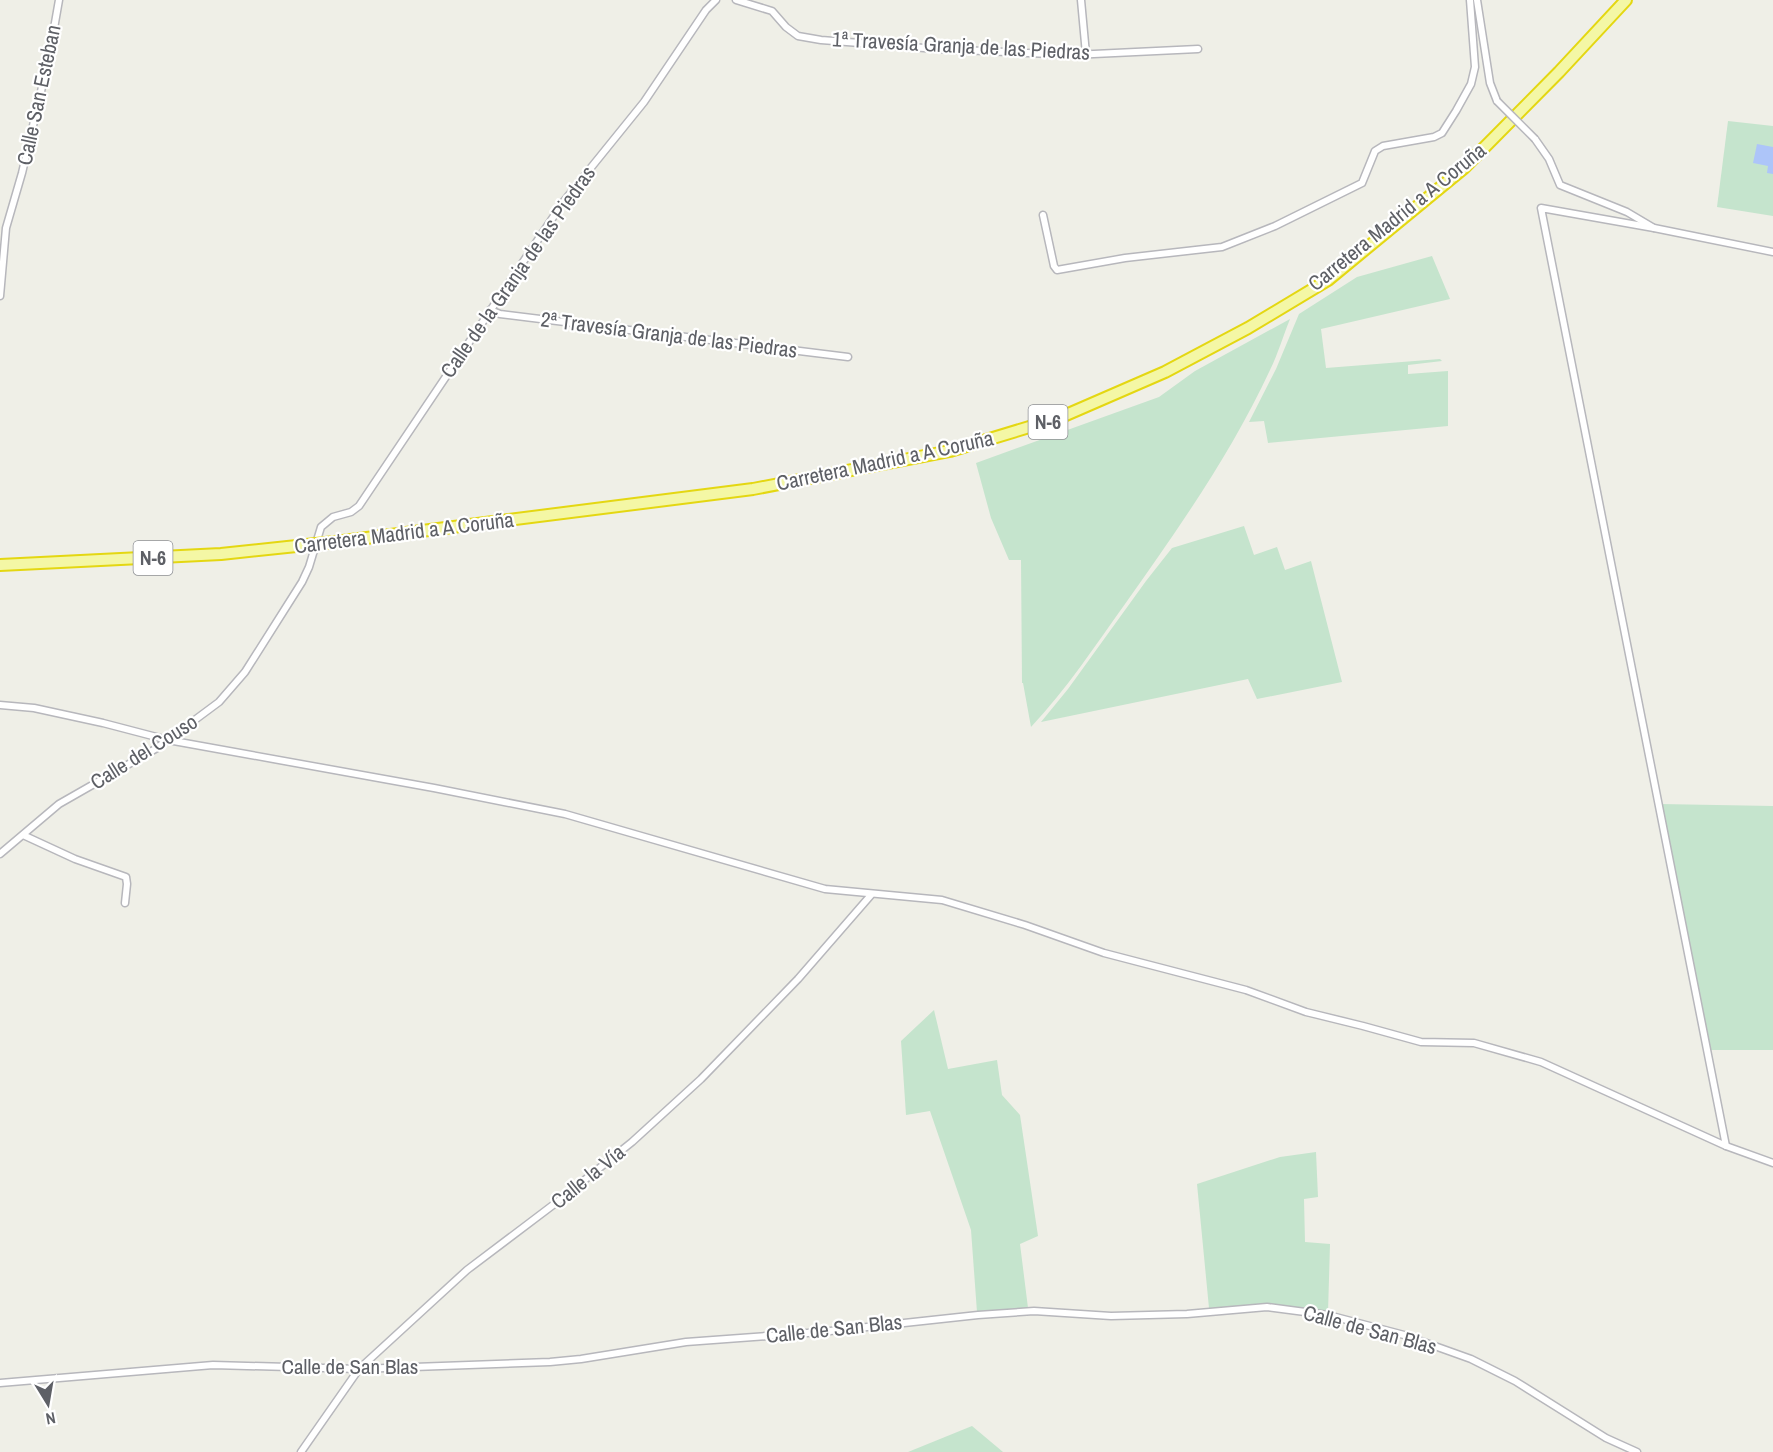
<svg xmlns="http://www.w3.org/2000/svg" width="1773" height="1452" font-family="'Archivo Narrow',sans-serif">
  <rect width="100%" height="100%" fill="#efefe7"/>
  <g fill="#c5e4cd">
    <path d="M1728,121l45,5v90l-56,-9z"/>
    <path d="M1432,256l18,43 -129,30 5,39 114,-9 2,2 -34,4v9l40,-3v55l-180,17 -4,-22 -15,1 27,-53 23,-55 58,-37z"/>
    <path d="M1290,319c-7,17 -12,35 -20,51 -39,84 -92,159 -145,234 -30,42 -59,86 -94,123l-8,-44h-1l-1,-123h-12l-18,-42 -15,-55 183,-66 36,-26z"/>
    <path d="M1244,526l10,29 23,-8 8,23 26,-9 31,121 -85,17 -9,-20 -207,43 27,-33 78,-108 26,-33z"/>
    <path d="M1660,804l113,2v244h-65z"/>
    <path d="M934,1010l14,59 49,-9 5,35 18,20 18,121 -18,8 8,64 -51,4 -6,-82 -41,-119 -24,4 -5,-74z"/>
    <path d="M1316,1152l2,45 -14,2 1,43 25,2 -2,69 -59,-8 -60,3 -12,-124 83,-27z"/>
    <path d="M972,1426l31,26h-95z"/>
  </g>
  <path fill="#adc5f9" d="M1757,144l16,3v27l-6,-1 1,-7 -15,-3z"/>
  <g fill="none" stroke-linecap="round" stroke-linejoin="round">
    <g stroke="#b7b7bc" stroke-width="9">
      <g id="minor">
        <path d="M736,0l36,11 14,16 12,9 23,4 116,9 136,6 125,-6"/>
        <path d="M1081,0l5,54"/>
        <path d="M1477,0l13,83 7,18"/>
        <path d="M1535,139l14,20 11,26 67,27 27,16 119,24"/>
        <path d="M1043,215l11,51 3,4 68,-12 97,-11 53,-21 87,-43 13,-32 8,-5 51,-9 8,-4 14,-22 15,-27 4,-17 -5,-67"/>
        <path d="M1654,228l-113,-20 185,938"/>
        <path d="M0,296l6,-68 16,-55 27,-116 10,-57"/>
        <path d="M490,310l10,4 348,43"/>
        <path d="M0,705l34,3 69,15 65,17 266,48 131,26 260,75 117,11 83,25 79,28 142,37 60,22 57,14 58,16 53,1 67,19 185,84 47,17"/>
        <path d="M23,835l52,24 51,18 1,7 -2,19"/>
        <path d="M0,854l59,-50 98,-56 62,-46 26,-30 57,-90 7,-15 12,-40 12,-10 18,-5 8,-6 205,-305 80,-99 62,-92 10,-10"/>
        <path d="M0,1383l213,-18 146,4 191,-7 31,-3 105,-17 135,-10 157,-17 56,-4 77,5 76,-2 80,-7 61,8 76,20 67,24 44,22 91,57 31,14"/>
        <path d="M301,1452l58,-83 108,-99 90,-68 75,-60 69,-63 97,-100 73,-84"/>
      </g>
    </g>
    <g stroke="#e4d712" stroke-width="14">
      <g id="trunk">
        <path d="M335,542l418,-53 197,-38 109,-33 106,-46 83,-44 80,-48 136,-112 95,-96 67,-72"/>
        <path d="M0,565l221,-11 85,-9"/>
      </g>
    </g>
    <use href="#minor" stroke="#fff" stroke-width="6"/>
    <use href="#trunk" stroke="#f4f7a5" stroke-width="10"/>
    <g stroke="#b7b7bc" stroke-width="9" stroke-linecap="butt">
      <path id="minor-bridge" d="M1497,101l38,38"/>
    </g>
    <g stroke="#e4d712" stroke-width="14" stroke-linecap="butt">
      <path id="trunk-bridge" d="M306,545l29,-3"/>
    </g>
    <use href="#minor-bridge" stroke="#fff" stroke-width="6"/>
    <use href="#trunk-bridge" stroke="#f4f7a5" stroke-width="10"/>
  </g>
  <g text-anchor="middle" stroke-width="4.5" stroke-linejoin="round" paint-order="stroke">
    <g fill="#fff" stroke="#8e9094" stroke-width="1.5">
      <rect x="1028.5" y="405" width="39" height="34" rx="4.5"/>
      <rect x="133.5" y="541" width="39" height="34" rx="4.5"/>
    </g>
    <g font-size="20" font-weight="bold" fill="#5e6066">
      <text x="1048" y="429">N-6</text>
      <text x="153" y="565">N-6</text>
    </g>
    <g font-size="21" fill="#5e6066" stroke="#fff">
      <text transform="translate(961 46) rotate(3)" y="7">1ª Travesía Granja de las Piedras</text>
      <text transform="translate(39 95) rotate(-78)" y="7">Calle San Esteban</text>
      <text transform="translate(1397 217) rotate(-39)" y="7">Carretera Madrid a A Coruña</text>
      <text transform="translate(518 272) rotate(-55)" y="7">Calle de la Granja de las Piedras</text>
      <text transform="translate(669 335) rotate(7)" y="7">2ª Travesía Granja de las Piedras</text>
      <text transform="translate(885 461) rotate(-12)" y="7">Carretera Madrid a A Coruña</text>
      <text transform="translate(404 533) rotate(-7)" y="7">Carretera Madrid a A Coruña</text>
      <text transform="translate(144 752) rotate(-32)" y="7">Calle del Couso</text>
      <text transform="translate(588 1177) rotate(-39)" y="7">Calle la Vía</text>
      <text transform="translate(834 1329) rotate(-6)" y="7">Calle de San Blas</text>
      <text transform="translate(1370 1330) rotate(15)" y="7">Calle de San Blas</text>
      <text x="350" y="1374">Calle de San Blas</text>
    </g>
  </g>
  <g transform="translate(48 1404) rotate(169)" stroke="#ffffff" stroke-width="4.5" paint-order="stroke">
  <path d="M0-4.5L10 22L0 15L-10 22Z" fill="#5e6066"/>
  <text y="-9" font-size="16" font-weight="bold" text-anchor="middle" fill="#5e6066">N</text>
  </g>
</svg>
